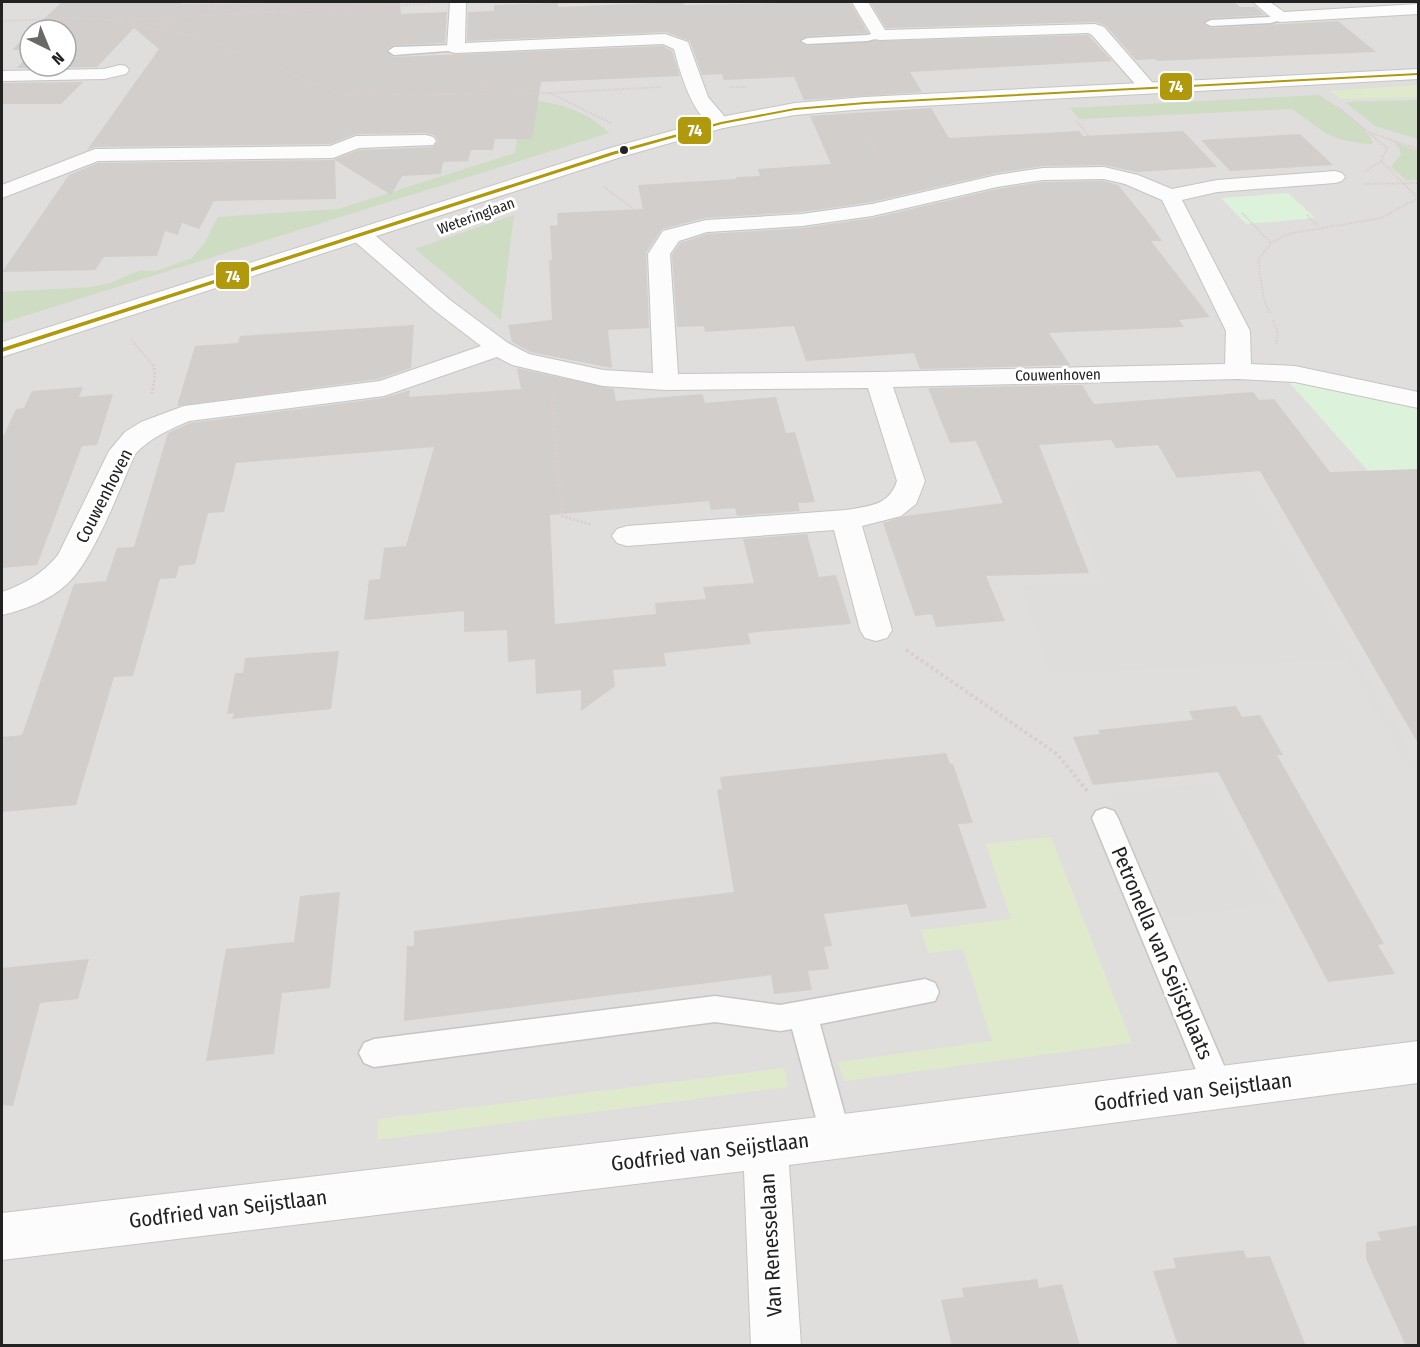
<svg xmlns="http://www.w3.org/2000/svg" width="1420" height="1347" font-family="'Fira Sans Condensed',sans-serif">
  <rect width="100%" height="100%" fill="#f0eeeb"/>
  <path fill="#dfdedc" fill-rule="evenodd" d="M2,2h1416v1343h-1416zM30,30h36v36h-36z"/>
  <g fill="#dfeacd">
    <path d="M1418,85v12l-77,2 -11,-8z"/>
    <path d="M1051,837l81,206 -288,38 -6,-19 154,-21 -29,-92 -35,4 -7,-23 90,-11 -25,-75z"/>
    <path d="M784,1068l4,19 -411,53 1,-21z"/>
  </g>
  <g fill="#cedcc3">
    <path d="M1319,95c15,10 50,31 54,49 -46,-3 -45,-10 -81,-35l-213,10 -9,-11z"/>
    <path d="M512,98c39,4 68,7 97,35l-607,190v-31l90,-5 18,-4 29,-12h17l36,-13 13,-16 13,-25 120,-8 177,-56 4,-30z"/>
    <path d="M1418,100v39l-43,-13 -30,-24z"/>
    <path d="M1392,141l26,10v29h-12l-15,-13 10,-13 -3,-8z"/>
    <path d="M514,215l-13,105 -86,-71z"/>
  </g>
  <g fill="#ddf2da">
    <path d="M1288,193l27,25 -69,6 -25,-26z"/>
    <path d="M1288,381l130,27v61l-50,2z"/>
  </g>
  <g fill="#dedddc">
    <path d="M1246,474l172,289v22l-73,-126 -294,15 -31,-88 85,-4 -42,-100z"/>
    <path d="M1214,783l61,120 -109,15 -58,-124z"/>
  </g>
  <g fill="#d1cecc">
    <path d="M62,2h120l-1,2 219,-2 1,12 46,-2 -2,31 -51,2 -8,5 7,7 270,-11 9,5 8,25 -139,6 -9,57h-37l-2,11h-22l-3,11 -25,1 -2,12 -39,2 -11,19 -56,-35 1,39 -122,2 -15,28 -17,-6 -4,12 -13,-4 -8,25 -53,1 -9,13 -93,2 67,-97 29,-12 235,-3 26,-10 74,-3 5,-6 -4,-6 -8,-2 -70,1 -26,10 -235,3 -8,3 72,-101 -25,-21 -37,39 -81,1 14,-12v10h36v-36h-34z"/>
    <path d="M683,2l1,3 166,-3 18,31 -61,3 -8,6 8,4 68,-5 213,-6 24,26 -202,11 12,20 -118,8 -10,-23 -70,3 -2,-6 -20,1 -12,-34 -24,-9 -199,9 1,-29 26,-1v-6l64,-2v4z"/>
    <path d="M870,2h364l6,5h15l10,8 -54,3 -8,6 8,4 127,-7 38,31 -219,9 -2,-2 -19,1 -30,-34 -10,-4 -210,6z"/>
    <path d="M30,32v18h-18z"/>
    <path d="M83,82l-22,22h-59v-21z"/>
    <path d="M931,108l18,30 130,-7 4,5 100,-5 34,36 -80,5 -33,-7 -61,1 -46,7 -125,29 -70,10 -97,6 -43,11 -16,24 3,75 -41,2 4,38 -82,-16 -18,-10 -4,-17 44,-5 -3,-60h3l-2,-34 8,-1 -1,-12 86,-4 -5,-24 98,-6v-2l24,-1 -2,-7 73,-5 -21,-48z"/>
    <path d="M1300,134l33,31 -103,6 -29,-31z"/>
    <path d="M1104,181l14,4 27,33 17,23h-11l59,76 -31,3 5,7 -135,6 21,32 -150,4 -6,-16 -108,8 -12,-35 -89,6 -1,-6 -27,1 -5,-72 8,-12 27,-9 95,-6 71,-10 124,-29 46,-7z"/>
    <path d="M414,325l-3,43 -32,11 -202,27 18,-60 43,-3 2,-7z"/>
    <path d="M517,368l97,21 2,12 86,-7 3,9 71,-6 10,36 9,-1 20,70 -17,1 2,8 -63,5 -2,-8 -24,2 -2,-9 -159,14 5,109 101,-10 -1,-11 51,-4 -3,-12 51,-4 -11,-44 64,-5 12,43 17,-2 15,49 -103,9 3,11 -87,9 2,13 -53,4 2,16 -34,25v-21l-45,4 -1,-35 -27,3 -1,-32 -43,2v-21l-100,9 5,-40 11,-1 4,-31 22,-2 28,-99 -198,16 -12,49 -16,1 -13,51 -16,2 -3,12 -16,1 -27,97 -19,1 -38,128 -74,7v-75l20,-2 52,-151 32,-3 11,-33 17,-1 34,-114 22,-10 194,-25 26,-8 -1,7 112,-8z"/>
    <path d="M1082,385l12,19 159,-12 6,8 15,-1 56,73 89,-3v276l-159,-274 -83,7 -19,-33 -42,3 -5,-8 -72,5 50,128 -103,3 19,45 -69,6 -4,-13 -17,2 -32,-93 22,-7 98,-13 -27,-62 -26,2 -22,-55z"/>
    <path d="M83,387l-4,10 34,-3 -16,51 -15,1 -45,119 -35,3v-129l14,-30 8,-1 8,-17z"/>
    <path d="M339,651l-8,58 -99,10 2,-6 -7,1 8,-41h8l2,-15z"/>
    <path d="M1236,706l6,11 18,-2 23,40h-6l107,189 -6,1 17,29 -67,8 -110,-210 -125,13 -20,-48 27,-3 -2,-4 95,-10 -4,-9z"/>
    <path d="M946,753l4,11h3l20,59 -15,1 29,84 -76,9 -4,-13 -83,10 8,32 -8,1 5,22 -21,2 4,19 -38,4 -3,-19 -367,46 3,-75h7v-15l320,-39 -17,-102 5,-1 -2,-12z"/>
    <path d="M340,892l-10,96 -48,5 -8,61 -68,7 20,-112 68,-7 6,-46z"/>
    <path d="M89,959l-11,40 -38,4 -27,103 -11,-1v-137z"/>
    <path d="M1419,1225v121h-13l-40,-87v-17l15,-2 -4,-8z"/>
    <path d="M1243,1250l4,8 23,-2 36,90h-128l-25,-75 23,-3 -3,-10z"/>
    <path d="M1037,1279l2,9 23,-4 18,62h-128l-11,-46 23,-3 -2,-9z"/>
  </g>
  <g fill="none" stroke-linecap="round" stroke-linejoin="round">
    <g stroke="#c6c5c3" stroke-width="3">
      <g id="service">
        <path d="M1280,14l4,1v4l-13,4 -60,3 -6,-3 6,-3 59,-3z"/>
        <path d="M880,32l4,1v4l-17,4 -60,3 -6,-3 6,-3 60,-3z"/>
        <path d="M456,45l4,1v4l-66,5 -6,-4 6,-4z"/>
        <path d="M1105,808l9,3 4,7 116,271 -4,10 -11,5 -11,-5 -116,-281 4,-7z"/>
        <path d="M925,979l10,4 4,9 -4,9 -115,23 31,113 -4,11 -11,4 -11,-4 -4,-11 -29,-108 -12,2 -65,-9 -341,45 -10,-4 -5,-10 5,-10 10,-4 341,-43 65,9z"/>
      </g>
    </g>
    <g stroke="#c6c5c3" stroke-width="2">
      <g id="minor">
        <path d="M450,2h16l-1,41 200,-9 23,8 20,55 22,26 -2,4c-32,8 -48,-56 -54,-78l-11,-5 -207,9 -6,-1 -3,-4z"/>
        <path d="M852,2h16l17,28 210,-6 9,3 54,62 -3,4h-12l-51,-58 -4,-2 -208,7 -6,-1z"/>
        <path d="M1253,2h17l14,10 134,-8v10l-138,8 -6,-2z"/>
        <path d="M120,65l6,1 3,4 -3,4 -22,5 -102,2v-10l102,-2z"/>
        <path d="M426,135l7,2 3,4 -3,4 -74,3 -26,10 -235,3 -96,37v-13l93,-36 235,-3 26,-10z"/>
        <path d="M1104,167l34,8 34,14 45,-9 118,-9 7,2 3,4 -3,4 -7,2 -118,9 -35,8 68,131 1,33 44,2 123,26v16l-123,-26 -57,-3 -345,8 32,94 -9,23 -15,12 -39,10 30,104 -5,8 -11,3 -11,-3 -5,-8 -26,-100 -207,16 -10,-3 -5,-7 5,-7 10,-3 219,-16c23,-4 43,-4 51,-29l-29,-93 -202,2 -63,-4 -91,-21 -15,-8 -113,39 -195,25c-20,9 -38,16 -54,33 -15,34 -42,107 -68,130 -17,16 -43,26 -65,31v-23c23,-8 40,-18 56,-37l51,-104 16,-19 16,-10 43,-16 196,-25 101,-35 -47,-36 -81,-70 -3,-5 3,-5 8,-2 8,2 81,70 58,43 21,11 74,16 50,3 -5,-119 15,-23 43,-11 96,-6 70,-10 125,-29 46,-7zM1104,179l21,5 37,16 64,131 -1,33 -347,8 -200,2 -8,-120 9,-13 28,-9 95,-6 70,-10 125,-29 46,-7z"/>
        <path d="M1418,1041v42l-629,82 12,181h-50l-7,-175 -742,89v-47l834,-98z"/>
      </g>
    </g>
    <g stroke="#c6c5c3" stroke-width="2">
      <path id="tertiary" d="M1418,69v10l-553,30 -70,6 -72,13 -102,29 -619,200v-15l605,-193 114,-32 74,-14 70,-6z"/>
    </g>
    <g stroke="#dacece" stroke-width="2" stroke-dasharray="1.5 1.5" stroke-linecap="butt">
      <path d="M207,15l6,-13"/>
      <path d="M108,20l102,19 132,56 208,-2 112,-6"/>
      <path d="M116,20l313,-16"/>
      <path d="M2,21l77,-3 29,2"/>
      <path d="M730,87h16"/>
      <path d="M550,93l61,30"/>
      <path d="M485,94l1,-21"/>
      <path d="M1338,107l49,41 -6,13 -16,11"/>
      <path d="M433,114l5,-20"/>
      <path d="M1076,120l19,24"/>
      <path d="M865,132l22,45"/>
      <path d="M1371,133l47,16"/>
      <path d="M1381,161l37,37"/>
      <path d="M1365,184l53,-1"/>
      <path d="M604,187l42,31"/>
      <path d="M1242,213l29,30"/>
      <path d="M1307,215l11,11"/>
      <path d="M1270,313l-6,-13 -6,-40 13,-17 16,-9 94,-16 37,-20"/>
      <path d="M1273,320l5,13 -2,11"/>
      <path d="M131,339l22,26"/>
    </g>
    <g stroke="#dacece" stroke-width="3" stroke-dasharray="2 2" stroke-linecap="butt">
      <path d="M152,394l3,-19 -2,-11"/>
      <path d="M552,396l10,120 30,9"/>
    </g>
    <path stroke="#dacece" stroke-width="4" stroke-dasharray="3 3" stroke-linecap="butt" d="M906,650l151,104 31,38"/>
    <use href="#service" fill="#fdfcfc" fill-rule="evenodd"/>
    <use href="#minor" fill="#fdfcfc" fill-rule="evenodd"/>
    <use href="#tertiary" fill="#fdfcfc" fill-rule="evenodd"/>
    <g stroke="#fff" stroke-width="4">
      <path id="bus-1" d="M1418,73v2l-553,29 -70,6 -73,14 -106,30 -614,198v-4l610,-196 109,-30 74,-14 70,-6z"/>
    </g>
    <use href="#bus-1" fill="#b0990c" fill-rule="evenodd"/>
  </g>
  <circle fill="#222" stroke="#fff" stroke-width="2" cx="624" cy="150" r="5"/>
  <g text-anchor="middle" stroke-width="6" stroke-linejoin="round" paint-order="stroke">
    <g font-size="15" fill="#222" stroke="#fff">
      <text transform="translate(476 216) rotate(-20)" y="5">Weteringlaan</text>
      <text transform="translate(1058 375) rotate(-1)" y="5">Couwenhoven</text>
    </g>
    <g font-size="18" fill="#222" stroke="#fff">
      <text transform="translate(104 496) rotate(-63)" y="6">Couwenhoven</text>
    </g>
    <g font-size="21" fill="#222" stroke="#fff">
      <text transform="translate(1162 953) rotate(67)" y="7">Petronella van Seijstplaats</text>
      <text transform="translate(1193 1092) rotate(-7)" y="7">Godfried van Seijstlaan</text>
      <text transform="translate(710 1152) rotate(-7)" y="7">Godfried van Seijstlaan</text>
      <text transform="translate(228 1209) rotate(-7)" y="7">Godfried van Seijstlaan</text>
      <text transform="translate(771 1245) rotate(-93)" y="7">Van Renesselaan</text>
    </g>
  </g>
  <g stroke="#fff" stroke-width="2">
    <rect x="1159" y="72" width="34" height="29" rx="6" fill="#b0990c"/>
    <rect x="677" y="116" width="35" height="29" rx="6" fill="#b0990c"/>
    <rect x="215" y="261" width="35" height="29" rx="6" fill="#b0990c"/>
  </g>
  <g font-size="16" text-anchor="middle" font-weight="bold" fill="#fff">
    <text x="1176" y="92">74</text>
    <text x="695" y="136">74</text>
    <text x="233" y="282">74</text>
  </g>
  <rect width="1420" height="1347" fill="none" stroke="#222222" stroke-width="6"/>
  <g transform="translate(48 48) rotate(137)"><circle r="28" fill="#ffffff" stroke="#a7a7a7" stroke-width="1.5"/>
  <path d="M0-4.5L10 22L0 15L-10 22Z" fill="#6a6968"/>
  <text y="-9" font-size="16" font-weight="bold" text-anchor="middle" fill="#222222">N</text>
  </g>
</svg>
